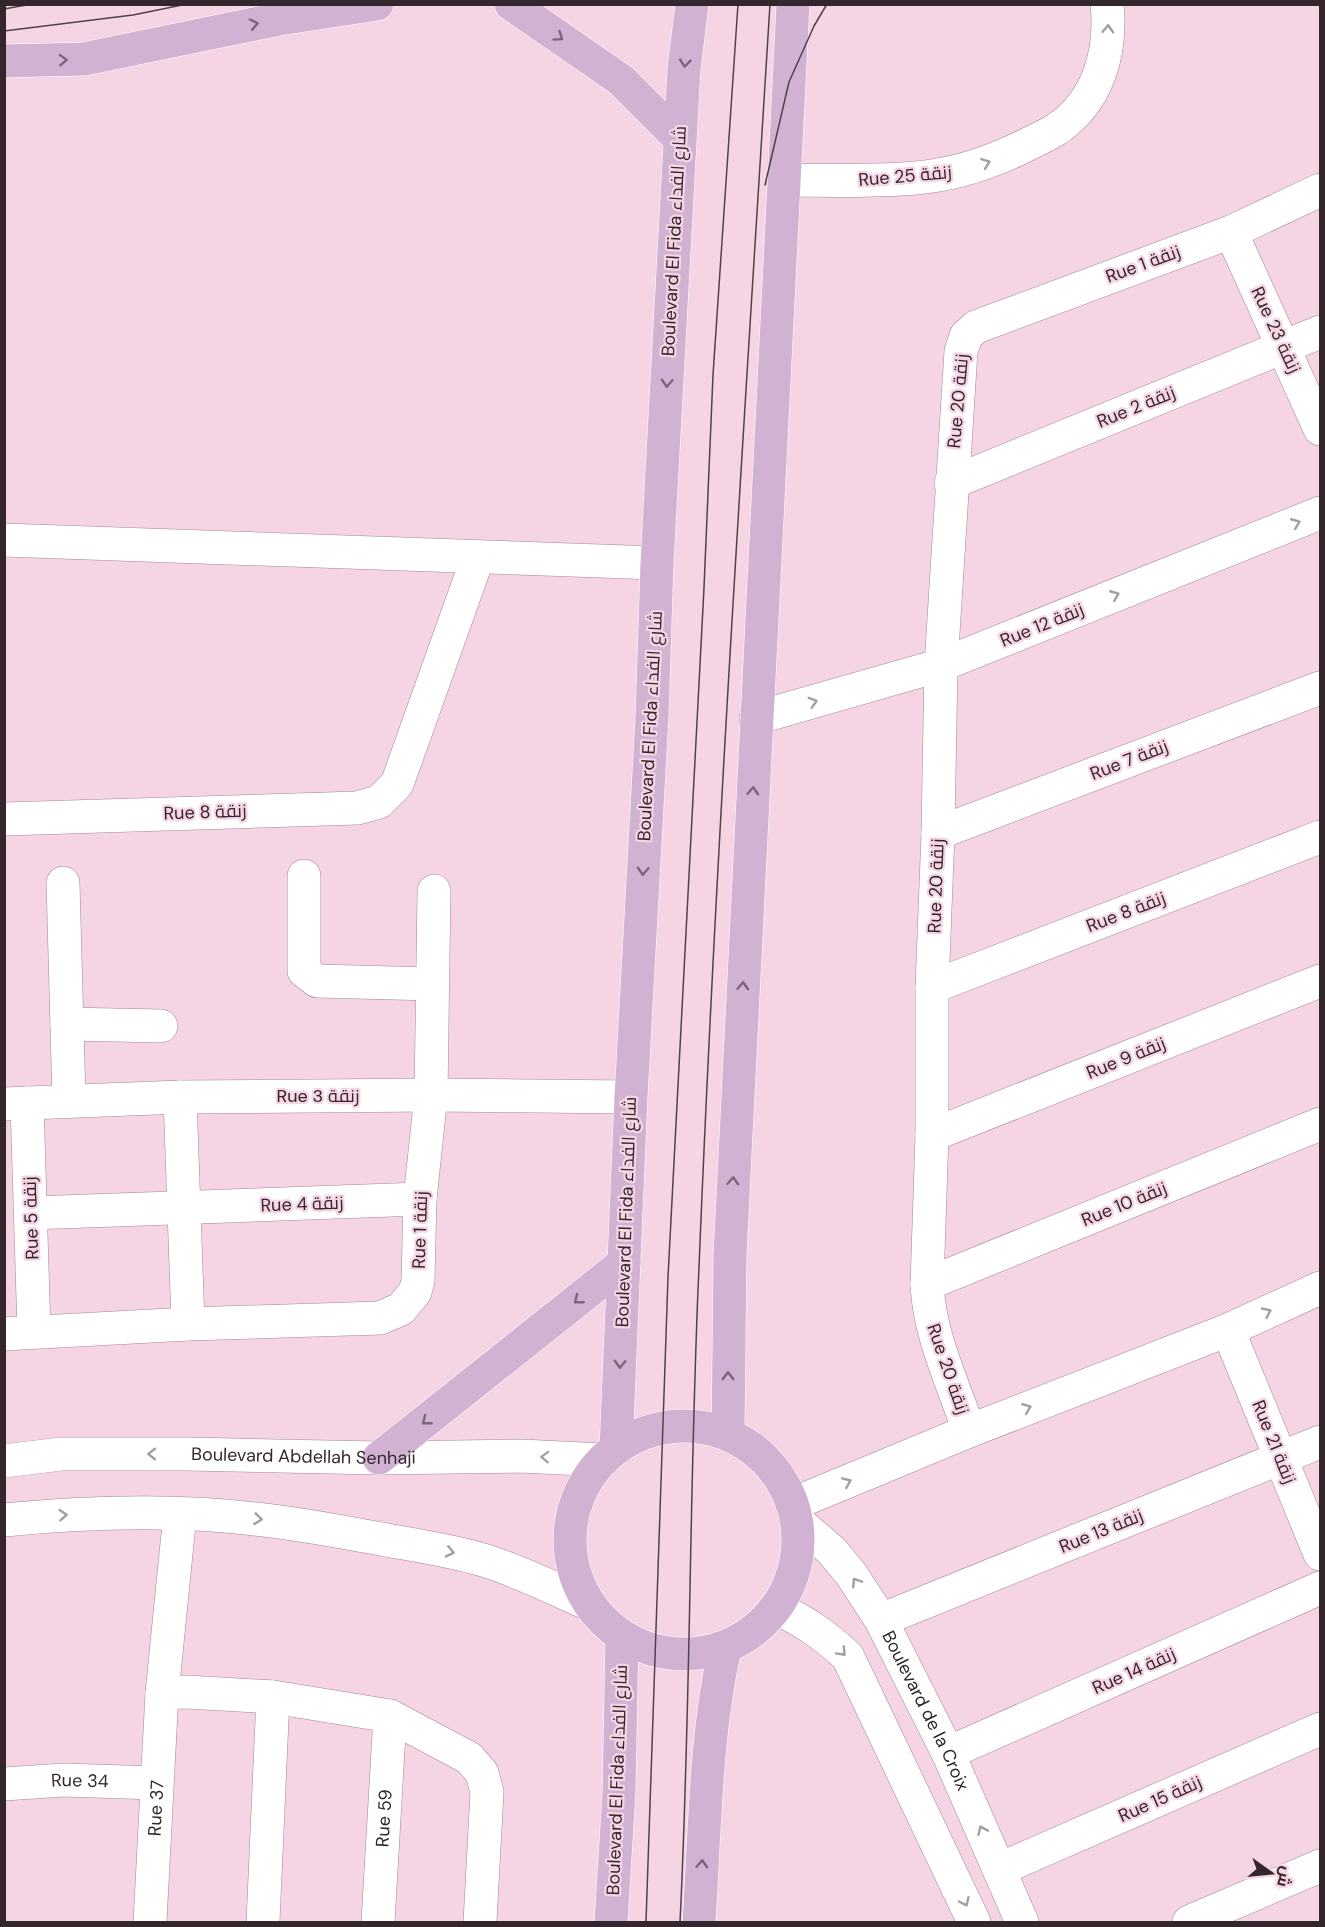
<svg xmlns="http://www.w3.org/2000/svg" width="1325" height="1927" font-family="'DM Sans',Cairo,sans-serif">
  <rect width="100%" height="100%" fill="#f5d4e4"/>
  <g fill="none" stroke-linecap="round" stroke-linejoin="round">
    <g stroke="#a48695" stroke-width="34">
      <g id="minor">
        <path d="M783,180c44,0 89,2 133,-2 35,-3 68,-13 100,-28 14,-7 28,-13 41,-21 41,-28 55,-76 50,-125"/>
        <path d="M1231,232l89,197"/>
        <path d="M951,483l369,-151"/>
        <path d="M4,540l653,23"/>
        <path d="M756,718l185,-53 379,-152"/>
        <path d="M4,819l353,-11 22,-6 18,-18 81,-227"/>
        <path d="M938,833l382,-145"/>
        <path d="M304,876v95l13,10 116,3"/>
        <path d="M63,883l6,218"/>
        <path d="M932,987l388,-150"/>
        <path d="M67,1024l94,2"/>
        <path d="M180,1097l8,227"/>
        <path d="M27,1103l7,229"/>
        <path d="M4,1104l176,-7 251,-2 200,2"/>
        <path d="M932,1135l388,-154"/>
        <path d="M31,1213l389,-14"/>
        <path d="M927,1284l393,-160"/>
        <path d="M1228,1330l92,224"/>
        <path d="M4,1334l184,-10 192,-6 21,-9 14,-17 3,-11 2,-82 11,-104 3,-204"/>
        <path d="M969,1431c-16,-48 -40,-96 -42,-147l5,-149v-148l6,-154 3,-168 20,-314 5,-15 10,-9 255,-95 89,-42"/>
        <path id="s1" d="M4,1461l57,-7h126l192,4 142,-2 82,4"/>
        <path d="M793,1504l176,-73 259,-101 92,-42"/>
        <path d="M4,1520c83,-8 168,-11 251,-1 40,4 81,12 121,19 36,7 73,12 107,22 37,11 71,29 106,44"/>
        <path id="s2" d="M797,1521l35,30 19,23 30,46 67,133 74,169"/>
        <path d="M777,1608c28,14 48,27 71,49l126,265"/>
        <path d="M881,1620l439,-178"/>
        <path d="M162,1693l25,-1 86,5 117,19 79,42 13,15 5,19 -7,130"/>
        <path d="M948,1753l372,-165"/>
        <path id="s3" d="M4,1784l60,-4 92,3"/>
        <path d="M1000,1869l320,-140"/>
        <path id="s4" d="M150,1922l12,-229 18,-179"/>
        <path d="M263,1922l10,-225"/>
        <path id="s5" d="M378,1922l12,-206"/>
        <path d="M1189,1922l131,-56"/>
      </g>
    </g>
    <g stroke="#fff" stroke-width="34">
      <g id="major">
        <path d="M511,4l110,76 59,59"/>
        <path d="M4,61l80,-2 195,-40 98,-15"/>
        <circle cx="684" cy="1540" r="114"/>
        <path d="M728,1434l2,-179 63,-1251"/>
        <path d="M616,1448l15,-351 21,-380 5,-154 27,-494 8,-65"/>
        <path d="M379,1458l245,-195"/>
        <path d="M611,1922l8,-130 3,-155"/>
        <path d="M699,1922c6,-91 6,-185 26,-274"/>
      </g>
    </g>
    <use href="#minor" stroke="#fff" stroke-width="33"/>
    <use href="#major" stroke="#d1b2d3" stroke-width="33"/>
    <g stroke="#514249" stroke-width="1.5">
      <path d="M4,9l28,-5"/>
      <path d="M4,31l129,-16 54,-11"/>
      <path d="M765,185l24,-103 25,-56 13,-22"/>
      <path d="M646,1922l22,-645 36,-689 9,-213 25,-371"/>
      <path d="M680,1922c11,-218 9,-437 19,-655 17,-421 45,-842 71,-1263"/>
    </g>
  </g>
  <defs><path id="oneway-chevron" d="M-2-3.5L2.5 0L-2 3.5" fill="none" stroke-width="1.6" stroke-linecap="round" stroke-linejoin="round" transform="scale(1.5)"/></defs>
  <g stroke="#7a6678">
    <use href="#oneway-chevron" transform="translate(254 24) rotate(-12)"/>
    <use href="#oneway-chevron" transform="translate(559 37) rotate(35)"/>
    <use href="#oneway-chevron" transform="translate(63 60) rotate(-2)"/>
    <use href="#oneway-chevron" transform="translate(685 63) rotate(96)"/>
    <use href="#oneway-chevron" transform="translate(667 383) rotate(93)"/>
    <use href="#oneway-chevron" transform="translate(753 791) rotate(-87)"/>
    <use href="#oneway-chevron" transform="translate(643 871) rotate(93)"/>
    <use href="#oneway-chevron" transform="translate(743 986) rotate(-87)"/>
    <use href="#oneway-chevron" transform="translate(733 1181) rotate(-87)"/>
    <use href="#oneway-chevron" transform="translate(578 1300) rotate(141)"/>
    <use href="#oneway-chevron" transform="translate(620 1364) rotate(92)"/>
    <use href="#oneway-chevron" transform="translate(728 1376) rotate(-90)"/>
    <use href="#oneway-chevron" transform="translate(426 1421) rotate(142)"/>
    <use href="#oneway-chevron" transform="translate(702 1864) rotate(-87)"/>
  </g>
  <g stroke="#a39ea0">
    <use href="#oneway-chevron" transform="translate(1108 29) rotate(-88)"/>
    <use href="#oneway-chevron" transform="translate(986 163) rotate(-20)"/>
    <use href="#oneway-chevron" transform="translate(1296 523) rotate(-22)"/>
    <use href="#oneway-chevron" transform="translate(1115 595) rotate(-22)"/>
    <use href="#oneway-chevron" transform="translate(813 702) rotate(-16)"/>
    <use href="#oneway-chevron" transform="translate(1267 1312) rotate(-25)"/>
    <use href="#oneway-chevron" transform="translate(1027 1408) rotate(-21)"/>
    <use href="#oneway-chevron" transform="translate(152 1454) rotate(180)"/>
    <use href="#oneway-chevron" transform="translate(545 1457) rotate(-178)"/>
    <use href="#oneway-chevron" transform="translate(847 1482) rotate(-23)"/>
    <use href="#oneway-chevron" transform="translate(63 1515) rotate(-4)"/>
    <use href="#oneway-chevron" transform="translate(258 1519) rotate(7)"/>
    <use href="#oneway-chevron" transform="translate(450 1552) rotate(13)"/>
    <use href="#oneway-chevron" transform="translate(856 1582) rotate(-123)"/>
    <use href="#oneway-chevron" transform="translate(842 1652) rotate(47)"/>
    <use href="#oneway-chevron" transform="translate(982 1830) rotate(-114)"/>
    <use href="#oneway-chevron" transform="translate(965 1902) rotate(65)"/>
  </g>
  <g text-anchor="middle" stroke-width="4.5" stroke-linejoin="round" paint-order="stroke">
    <g font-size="18" fill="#33272d" stroke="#f5d4e4">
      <text transform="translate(905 176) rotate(-5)" y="6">Rue 25 زنقة</text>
      <text transform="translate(674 241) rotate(-87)" y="6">Boulevard El Fida شارع الفداء</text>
      <text transform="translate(1143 264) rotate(-20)" y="6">Rue 1 زنقة</text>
      <text transform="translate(1276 330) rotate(65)" y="6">Rue 23 زنقة</text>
      <text transform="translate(958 401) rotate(-85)" y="6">Rue 20 زنقة</text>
      <text transform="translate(1136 407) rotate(-22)" y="6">Rue 2 زنقة</text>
      <text transform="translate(1042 625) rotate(-22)" y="6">Rue 12 زنقة</text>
      <text transform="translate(650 726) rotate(-87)" y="6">Boulevard El Fida شارع الفداء</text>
      <text transform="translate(1129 760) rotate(-21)" y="6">Rue 7 زنقة</text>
      <text transform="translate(205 812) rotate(-2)" y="6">Rue 8 زنقة</text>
      <text transform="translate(936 886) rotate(-88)" y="6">Rue 20 زنقة</text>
      <text transform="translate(1126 912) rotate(-21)" y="6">Rue 8 زنقة</text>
      <text transform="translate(1126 1058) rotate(-22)" y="6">Rue 9 زنقة</text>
      <text x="318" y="1102">Rue 3 زنقة</text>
      <text transform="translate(302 1204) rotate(-2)" y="6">Rue 4 زنقة</text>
      <text transform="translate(1124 1204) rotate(-22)" y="6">Rue 10 زنقة</text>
      <text transform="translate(626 1212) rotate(-88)" y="6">Boulevard El Fida شارع الفداء</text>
      <text transform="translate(31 1218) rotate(-92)" y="6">Rue 5 زنقة</text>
      <text transform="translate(420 1230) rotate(-88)" y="6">Rue 1 زنقة</text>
      <text transform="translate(948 1369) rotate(71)" y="6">Rue 20 زنقة</text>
      <text transform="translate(1274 1442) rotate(68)" y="6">Rue 21 زنقة</text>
      <text dy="6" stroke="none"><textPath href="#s1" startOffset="300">Boulevard Abdellah Senhaji</textPath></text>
      <text transform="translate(1101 1531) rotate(-22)" y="6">Rue 13 زنقة</text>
      <text transform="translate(1134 1671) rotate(-24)" y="6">Rue 14 زنقة</text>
      <text dy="6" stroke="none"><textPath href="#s2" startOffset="232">Boulevard de la Croix</textPath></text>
      <text transform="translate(617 1780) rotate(-88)" y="6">Boulevard El Fida شارع الفداء</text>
      <text dy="6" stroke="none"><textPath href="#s3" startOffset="76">Rue 34</textPath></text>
      <text transform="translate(1160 1799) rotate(-24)" y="6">Rue 15 زنقة</text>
      <text dy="6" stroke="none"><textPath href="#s4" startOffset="114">Rue 37</textPath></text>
      <text dy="6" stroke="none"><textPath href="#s5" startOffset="104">Rue 59</textPath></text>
    </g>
  </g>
  <rect width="1325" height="1927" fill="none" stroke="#33272d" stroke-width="12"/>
  <g transform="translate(1271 1873) rotate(105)" stroke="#f5d4e4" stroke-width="4.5" paint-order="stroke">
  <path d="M0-4.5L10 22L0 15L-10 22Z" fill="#33272d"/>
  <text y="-9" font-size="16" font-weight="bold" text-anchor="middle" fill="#33272d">ش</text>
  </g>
</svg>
